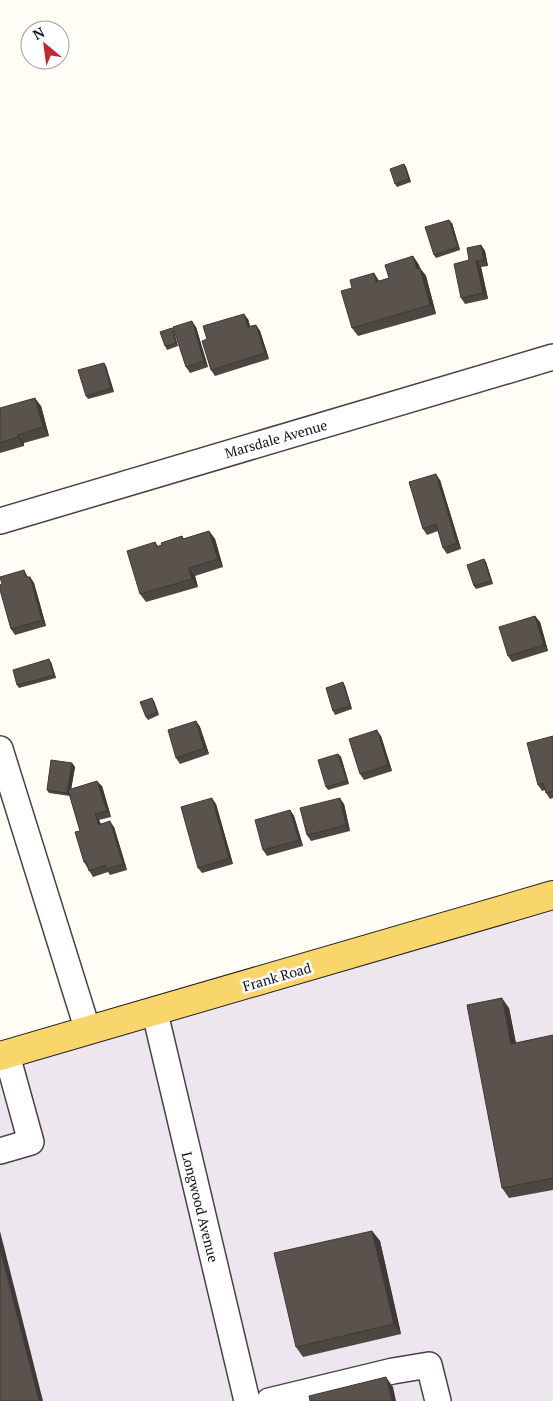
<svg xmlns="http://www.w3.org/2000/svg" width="553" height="1401" font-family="'PT Serif',serif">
  <rect width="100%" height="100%" fill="#fffdf5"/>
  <path fill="#eee6ef" d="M553,891v510h-553v-345z"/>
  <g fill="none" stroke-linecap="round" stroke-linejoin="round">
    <g stroke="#444" stroke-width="28">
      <g id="minor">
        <path d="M0,521l553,-164"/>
        <path d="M0,749l88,282"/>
        <path d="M155,1013l92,388"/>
        <path d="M0,1151l31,-9 -24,-87"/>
        <path d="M269,1401l124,-30 36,-6 9,36"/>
      </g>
    </g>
    <g stroke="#222" stroke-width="30">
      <path id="major" d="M0,1056l553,-161"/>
    </g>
    <use href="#minor" stroke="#fff" stroke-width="25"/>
    <use href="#major" stroke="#f9d66b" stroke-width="28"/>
  </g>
  <g fill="#4d4742">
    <path d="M404,164l2,3 5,15 -14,5 -2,-3z"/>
    <path d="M452,223l8,27 -24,8 -2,-3z"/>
    <path d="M481,245l4,6 3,15 -7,1 7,32 -23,5 -4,-6 8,-38z"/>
    <path d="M413,256l6,9 1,3 6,8 10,38 -78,22 -6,-8v-40l22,-15 5,8 10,-3z"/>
    <path d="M248,319l2,7 6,-1 4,6 9,28 -54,17 -4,-6 -4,-31z"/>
    <path d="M196,327l12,40 -18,6 -4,-6z"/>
    <path d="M172,328l2,4 4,14 -11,4 -2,-4z"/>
    <path d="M104,363l2,3 8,26 -26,7 -2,-3z"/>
    <path d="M41,406l8,30 -25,7v3l-24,7v-45z"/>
    <path d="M440,480l21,69 -14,5 -4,-6 -5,-17 -11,4 -4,-6z"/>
    <path d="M209,531l6,8 8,28 -28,9 3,11 -52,15 -6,-8 15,-52 3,4 24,-10 2,3z"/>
    <path d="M484,559l2,3 7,22 -17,5 -2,-3z"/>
    <path d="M24,570l4,7h2l4,6 12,43 -31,9 -4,-6z"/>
    <path d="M535,616l5,6 8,29 -36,11 -4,-6z"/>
    <path d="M51,662l5,16 -37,10 -2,-3z"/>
    <path d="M345,686l7,23 -17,6 -2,-4z"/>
    <path d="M154,701l5,14 -11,5 -2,-3z"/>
    <path d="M196,721l4,6 9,27 -29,10 -4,-6z"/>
    <path d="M381,736l11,35 -28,9 -4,-6z"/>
    <path d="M553,736v62l-3,1 -4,-6 -1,-3 -3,1 -4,-6z"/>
    <path d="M338,754l3,3 8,27 -21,6 -2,-3z"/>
    <path d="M72,763l3,4 -4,22 31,-3 9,31 -12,3 2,4 13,3 13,43 -17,5 -2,-3 -15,5 -9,-15 -4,-31 -10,-35 -21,-3 -2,-3z"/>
    <path d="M216,804l17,60 -31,9 -4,-5z"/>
    <path d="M344,804l6,27 -39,10 -4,-6z"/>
    <path d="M290,810l4,6 9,30 -36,10 -4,-6z"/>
    <path d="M509,1008l7,35 37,-8v155l-44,8 -7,-10z"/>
    <path d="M372,1231l8,10 21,93 -98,23 -7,-10z"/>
  </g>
  <g fill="#3f3936">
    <path d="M404,164l2,3 5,15 -2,-3z"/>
    <path d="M449,220l3,3 8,27 -2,-3z"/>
    <path d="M481,245l4,6 3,15 -4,-6z"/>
    <path d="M413,256l6,9 3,13 -5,-9z"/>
    <path d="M476,261l5,6 7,32 -5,-6z"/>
    <path d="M420,268l6,8 10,38 -6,-9z"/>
    <path d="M374,273l5,8 -3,1z"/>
    <path d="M244,314l4,5 4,14 -4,-6z"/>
    <path d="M192,321l4,6 12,40 -4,-6z"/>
    <path d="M256,325l4,6 9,28 -4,-6z"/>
    <path d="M172,328l2,4 4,14 -2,-3z"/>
    <path d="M104,363l2,3 8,26 -3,-4z"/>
    <path d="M35,398l6,8 8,30 -6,-9z"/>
    <path d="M18,435l6,8v3l-6,-9z"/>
    <path d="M436,474l4,6 21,69 -4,-6z"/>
    <path d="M209,531l6,8 8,28 -5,-8z"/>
    <path d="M484,559l2,3 7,22 -2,-3z"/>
    <path d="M189,568l6,8 3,11 -6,-8z"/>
    <path d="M30,577l4,6 12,43 -4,-6z"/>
    <path d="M535,616l5,6 8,29 -4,-6z"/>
    <path d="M49,659l2,3 5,16 -2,-3z"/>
    <path d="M343,682l2,4 7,23 -2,-3z"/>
    <path d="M152,698l2,3 5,14 -2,-3z"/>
    <path d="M196,721l4,6 9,27 -5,-6z"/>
    <path d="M377,730l4,6 11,35 -4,-6z"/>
    <path d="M338,754l3,3 8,27 -2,-3z"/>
    <path d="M72,763l3,4 -5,29 -3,-3z"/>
    <path d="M97,781l5,5 9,31 -4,-6z"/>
    <path d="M212,798l4,6 17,60 -4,-6z"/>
    <path d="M340,798l4,6 6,27 -4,-6z"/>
    <path d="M290,810l4,6 9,30 -4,-6z"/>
    <path d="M95,814l4,6 4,11 -5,-6z"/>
    <path d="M110,821l4,6 13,43 -4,-6z"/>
    <path d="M502,998l7,10 9,46 -7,-10z"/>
    <path d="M0,1231l43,170h-4l-39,-152z"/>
    <path d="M372,1231l8,10 21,93 -7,-10z"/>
    <path d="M386,1377l7,10 3,14h-4z"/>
  </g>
  <g fill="#5a524d" stroke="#3f3936">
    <path d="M404,164l5,15 -14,5 -5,-15z"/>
    <path d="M449,220l9,27 -24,8 -9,-28z"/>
    <path d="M481,245l3,15 -8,1 7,32 -22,5 -7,-34 15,-4 -2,-12z"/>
    <path d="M413,256l4,13 3,-1 10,37 -78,23 -11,-37 11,-3 -2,-8 24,-7 2,9 13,-4 -4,-13z"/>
    <path d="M244,314l4,13 8,-2 9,28 -54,17 -9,-29 5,-2 -4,-13z"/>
    <path d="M192,321l12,40 -18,6 -13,-40z"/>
    <path d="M172,328l4,15 -11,3 -5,-14z"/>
    <path d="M104,363l7,25 -25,8 -8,-26z"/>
    <path d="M35,398l8,29 -25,8v2l-18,6v-35z"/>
    <path d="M436,474l21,69 -14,5 -7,-24 -13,5 -14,-47z"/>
    <path d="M209,531l9,28 -29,9 3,11 -52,15 -13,-43 28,-9 2,5 5,-2 -1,-2 21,-7 1,3z"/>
    <path d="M484,559l7,22 -17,5 -7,-21z"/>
    <path d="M24,570l2,7h4l12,43 -31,9 -11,-39v-5l2,-1 -2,-7z"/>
    <path d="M535,616l9,29 -36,11 -9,-29z"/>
    <path d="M49,659l5,16 -37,10 -4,-15z"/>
    <path d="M343,682l7,24 -17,5 -7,-23z"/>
    <path d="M152,698l5,14 -11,5 -6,-15z"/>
    <path d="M196,721l8,27 -28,10 -8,-28z"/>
    <path d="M377,730l11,35 -28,9 -11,-35z"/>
    <path d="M553,736v55l-7,2 -3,-10 -5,2 -11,-42z"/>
    <path d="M338,754l9,27 -21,6 -8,-27z"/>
    <path d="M51,760l21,3 -5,30 -20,-3z"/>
    <path d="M97,781l10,30 -12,3 3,8v3l12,-4 13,43 -17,5 -1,-4 -16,6 -3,-10 -2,1 -9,-30 5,-1 -12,-41z"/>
    <path d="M212,798l17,60 -31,10 -17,-61z"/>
    <path d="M340,798l6,27 -39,10 -7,-27z"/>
    <path d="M290,810l9,30 -36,10 -8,-30z"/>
    <path d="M502,998l9,46 42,-9v143l-51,10 -35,-183z"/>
    <path d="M372,1231l22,93 -98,23 -22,-94z"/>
    <path d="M0,1249l39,152h-39z"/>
    <path d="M386,1377l6,24h-82l-1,-5z"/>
  </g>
  <g text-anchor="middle" stroke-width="5" stroke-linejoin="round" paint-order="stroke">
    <g font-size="14" fill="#111" stroke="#fff">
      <text transform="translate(276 439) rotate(-16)" y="5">Marsdale Avenue</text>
      <text transform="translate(277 977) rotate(-16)" y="5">Frank Road</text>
      <text transform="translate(200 1207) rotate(76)" y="5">Longwood Avenue</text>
    </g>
  </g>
  <g transform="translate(45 45) rotate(331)"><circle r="24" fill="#ffffff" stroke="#a0a0a0"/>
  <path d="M0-4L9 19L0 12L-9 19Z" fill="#c4262e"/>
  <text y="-8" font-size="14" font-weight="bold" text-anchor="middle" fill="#111111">N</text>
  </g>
</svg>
